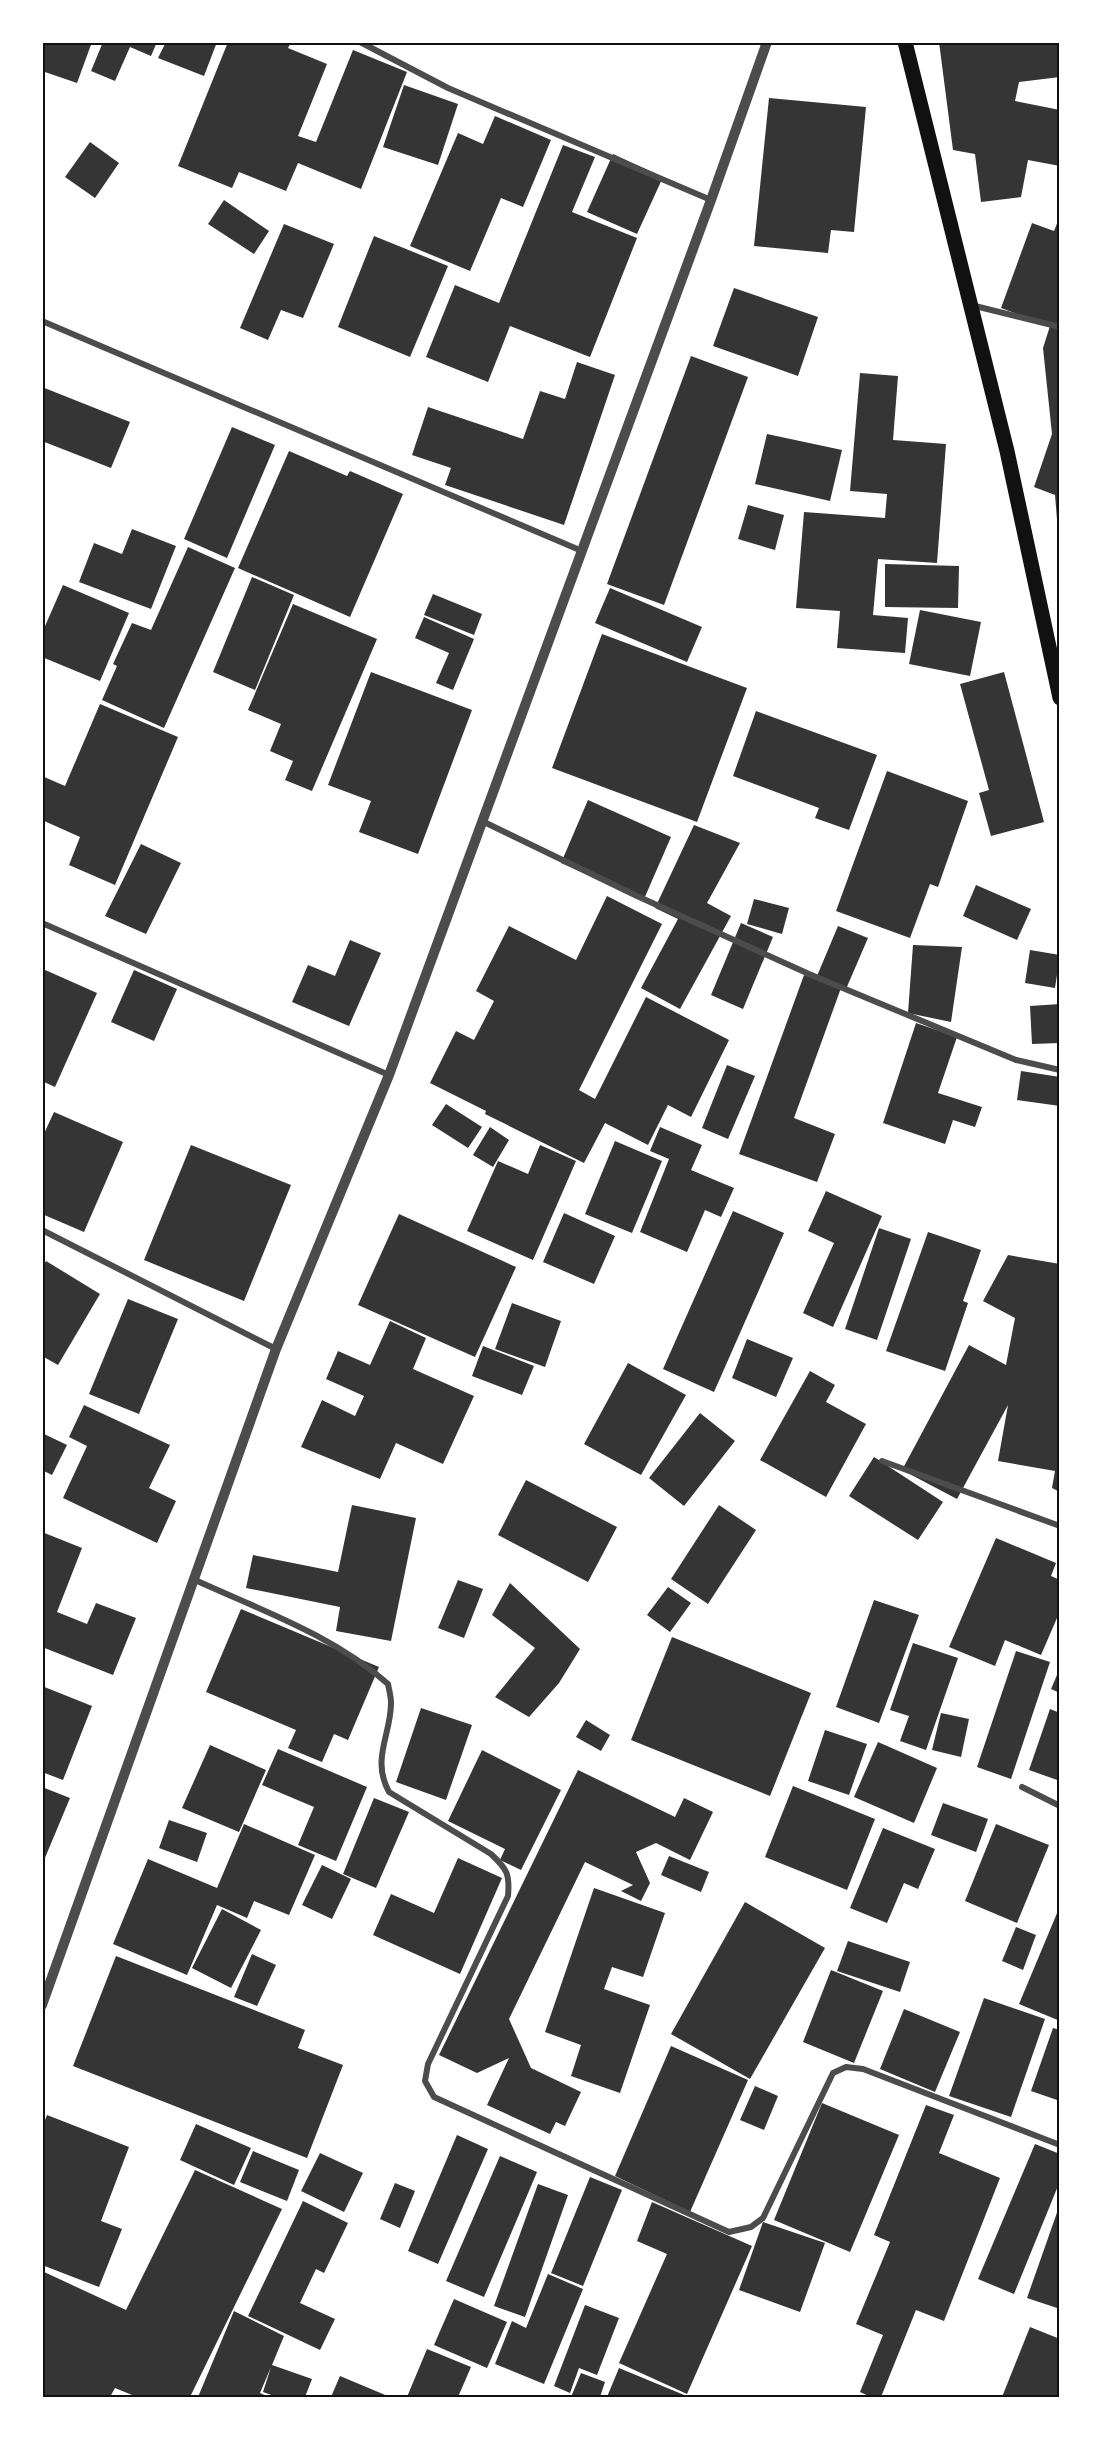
<svg xmlns="http://www.w3.org/2000/svg" width="1102" height="2439" font-family="Cabin,sans-serif">
  <rect width="100%" height="100%" fill="#fff"/>
  <g fill="#353535">
    <path d="M42,42h50l-15,41 -35,-12z"/>
    <path d="M103,42h54l-6,14 -21,-9 -15,34 -24,-10z"/>
    <path d="M166,42h51l-13,34 -46,-18z"/>
    <path d="M228,42h63l-3,6 39,16 -29,72 18,6 37,-92 54,22 -46,117 -63,-26 -12,28 -47,-19 -7,16 -54,-22z"/>
    <path d="M939,42h107l11,2 3,33 -41,5 -4,19 45,9v56l-32,-6 -7,37 -40,5 -6,-48 -22,-4z"/>
    <path d="M404,85l54,19 -20,61 -55,-18z"/>
    <path d="M769,98l97,9 -12,125 -23,-2 -3,23 -74,-7z"/>
    <path d="M495,116l56,24 -28,67 -22,-9 -31,73 -60,-25 48,-113 25,11z"/>
    <path d="M90,142l29,21 -24,35 -30,-21z"/>
    <path d="M563,145l32,12 -23,55 65,26 -47,119 -80,-31 -22,56 -62,-25 29,-72 44,18z"/>
    <path d="M613,154l50,23 -26,57 -50,-22z"/>
    <path d="M224,200l45,31 -15,23 -46,-30z"/>
    <path d="M1060,216v304l-3,-1 -2,-24 -21,-8 18,-53 -9,-86 7,-22 -49,-18 31,-85 22,8z"/>
    <path d="M284,224l50,20 -31,74 -22,-8 -13,30 -28,-12z"/>
    <path d="M374,236l74,30 -38,91 -72,-30z"/>
    <path d="M734,288l84,29 -20,59 -85,-30z"/>
    <path d="M691,356l57,21 -84,228 -57,-21z"/>
    <path d="M577,362l38,13 -51,150 -119,-40 6,-17 -39,-13 16,-48 95,32 17,-48 25,8z"/>
    <path d="M860,373l38,3 -5,64 53,4 -9,119 -59,-4 -5,56 35,3 -3,35 -68,-5 3,-37 -44,-3 8,-96 81,6 2,-24 -37,-3z"/>
    <path d="M42,387l88,35 -19,46 -69,-27z"/>
    <path d="M232,427l43,18 -48,113 -43,-19z"/>
    <path d="M767,434l75,16 -12,51 -75,-17z"/>
    <path d="M289,451l58,25 3,-5 53,23 -53,123 -112,-49z"/>
    <path d="M748,505l36,10 -9,35 -37,-11z"/>
    <path d="M132,529l44,17 -25,63 -72,-27 15,-39 28,11z"/>
    <path d="M188,547l47,21 -71,160 -62,-28 15,-34 -4,-2 19,-41 19,7z"/>
    <path d="M885,564l74,2 -1,42 -73,-1z"/>
    <path d="M252,577l42,18 -39,95 -42,-18z"/>
    <path d="M63,585l66,28 -29,68 -58,-24v-24z"/>
    <path d="M610,588l92,39 -15,35 -92,-39z"/>
    <path d="M433,594l49,20 -8,21 -50,-20z"/>
    <path d="M293,604l84,35 -65,152 -27,-11 8,-19 -23,-10 11,-27 -33,-14z"/>
    <path d="M920,610l61,12 -11,54 -61,-12z"/>
    <path d="M424,617l50,22 -21,51 -17,-7 13,-30 -34,-15z"/>
    <path d="M602,634l145,54 -50,134 -145,-54z"/>
    <path d="M371,672l101,38 -54,144 -59,-22 12,-31 -43,-16z"/>
    <path d="M1004,672l40,150 -53,14 -12,-43 10,-3 -29,-106z"/>
    <path d="M100,704l78,33 -63,148 -46,-20 11,-28 -38,-17v-44l23,10z"/>
    <path d="M756,711l121,44 -28,75 -34,-12 4,-10 -86,-32z"/>
    <path d="M887,771l81,30 -30,86 -8,-3 -20,54 -74,-27z"/>
    <path d="M588,800l83,37 -27,62 -83,-36z"/>
    <path d="M694,825l46,18 -33,60 24,13 -51,93 -39,-21 37,-69 -23,-11z"/>
    <path d="M141,844l40,19 -35,71 -41,-18z"/>
    <path d="M976,885l55,24 -14,31 -54,-24z"/>
    <path d="M607,896l55,28 -83,166 16,9 51,-102 83,43 -38,77 -23,-12 -20,40 -43,-22 -21,40 -99,-49 1,-3 -56,-28 26,-52 18,9 20,-39 -18,-10 33,-65 67,34z"/>
    <path d="M754,899l35,9 -7,26 -35,-10z"/>
    <path d="M741,923l32,14 -30,72 -32,-14z"/>
    <path d="M838,926l30,12 -22,51 -29,-13z"/>
    <path d="M350,940l31,13 -32,73 -57,-24 16,-37 27,11z"/>
    <path d="M913,945l49,2 -11,75 -43,-9z"/>
    <path d="M1030,950l30,5 -5,33 -30,-5z"/>
    <path d="M43,969l54,24 -42,94 -13,-6z"/>
    <path d="M134,970l43,19 -23,52 -43,-19z"/>
    <path d="M804,975l37,13 -47,130 41,16 -18,48 -78,-28z"/>
    <path d="M1060,1004v39l-28,1 -2,-38z"/>
    <path d="M916,1023l41,14 -19,56 44,14 -7,20 -22,-7 -8,24 -62,-21z"/>
    <path d="M727,1065l28,11 -27,63 -26,-11z"/>
    <path d="M1021,1071l39,6v29l-43,-6z"/>
    <path d="M446,1104l36,23 -14,21 -36,-23z"/>
    <path d="M54,1112l69,30 -39,90 -42,-18v-76z"/>
    <path d="M490,1127l19,13 -16,27 -20,-12z"/>
    <path d="M660,1127l42,18 -11,25 43,18 -13,29 -16,-7 -18,42 -47,-20 29,-73 -19,-8z"/>
    <path d="M615,1141l47,20 -30,72 -47,-19z"/>
    <path d="M191,1145l100,40 -47,116 -100,-41z"/>
    <path d="M540,1145l36,16 -43,99 -66,-29 31,-70 30,13z"/>
    <path d="M826,1191l56,25 -49,111 -30,-14 31,-70 -26,-12z"/>
    <path d="M733,1211l51,22 -70,159 -51,-23z"/>
    <path d="M564,1213l51,23 -21,48 -51,-22z"/>
    <path d="M399,1214l117,53 -41,90 -117,-52z"/>
    <path d="M879,1228l32,11 -34,101 -32,-11z"/>
    <path d="M928,1232l53,18 -18,51 5,2 -23,68 -59,-20z"/>
    <path d="M1008,1255l52,9v228l-8,-4 3,-17 -57,-10 10,-56 -51,94 -55,-29 67,-125 37,20 9,-47 -32,-17z"/>
    <path d="M46,1261l54,33 -42,71 -16,-9v-88z"/>
    <path d="M128,1299l50,20 -39,95 -50,-20z"/>
    <path d="M512,1303l49,18 -16,46 -50,-18z"/>
    <path d="M390,1321l36,17 -13,31 61,27 -31,68 -47,-21 -16,36 -79,-32 21,-47 33,16 9,-20 -38,-17 12,-28 32,14z"/>
    <path d="M747,1339l46,19 -17,39 -44,-19z"/>
    <path d="M483,1346l51,20 -12,29 -50,-19z"/>
    <path d="M628,1363l58,32 -45,80 -57,-31z"/>
    <path d="M810,1371l25,14 -9,17 40,22 -40,73 -66,-37z"/>
    <path d="M84,1405l86,40 -21,43 27,13 -19,42 -94,-45 24,-52 -18,-9z"/>
    <path d="M700,1413l35,28 -51,65 -35,-28z"/>
    <path d="M42,1433l25,12 -15,30 -10,-5z"/>
    <path d="M874,1457l69,45 -25,38 -69,-44z"/>
    <path d="M526,1480l91,47 -29,55 -90,-47z"/>
    <path d="M352,1505l64,13 -25,123 -55,-10 4,-24 -94,-19 7,-33 85,17z"/>
    <path d="M719,1505l37,25 -48,74 -37,-25z"/>
    <path d="M42,1532l40,16 -25,64 30,12 9,-21 40,15 -23,57 -71,-28z"/>
    <path d="M996,1538l60,25 -5,13 9,4v31l-19,44 -36,-15 -10,26 -46,-19z"/>
    <path d="M458,1580l25,9 -19,49 -26,-10z"/>
    <path d="M510,1583l70,66 -21,34 -30,34 -34,-20 40,-49 -43,-33z"/>
    <path d="M668,1587l23,16 -21,29 -23,-17z"/>
    <path d="M874,1600l45,15 -40,108 -43,-16z"/>
    <path d="M241,1609l138,58 -31,73 -14,-6 -12,28 -34,-14 8,-18 -90,-38z"/>
    <path d="M672,1637l139,56 -41,103 -139,-56z"/>
    <path d="M913,1643l45,15 -32,92 -26,-9 9,-25 -19,-6z"/>
    <path d="M1016,1651l34,11 -39,117 -34,-12z"/>
    <path d="M1060,1668v25l-9,-4z"/>
    <path d="M42,1686l50,20 -29,74 -21,-8z"/>
    <path d="M421,1708l51,17 -26,75 -50,-18z"/>
    <path d="M1050,1709l10,4v68l-31,-11z"/>
    <path d="M941,1713l28,6 -8,38 -29,-7z"/>
    <path d="M586,1720l24,15 -9,16 -25,-14z"/>
    <path d="M825,1730l42,14 -18,51 -41,-14z"/>
    <path d="M878,1742l59,26 -23,55 -60,-26z"/>
    <path d="M210,1745l56,25 -27,62 -57,-24z"/>
    <path d="M278,1749l89,38 -31,74 -38,-16 16,-38 -52,-22z"/>
    <path d="M482,1750l79,40 -40,80 -21,-10 5,-11 -57,-28z"/>
    <path d="M578,1770l97,47 9,-19 29,14 -23,48 -34,-17 -20,9 14,31 -9,18 -20,-10 12,-6 -48,-23 -76,157 22,49 50,24 -16,34 -9,-4 -6,12 -63,-29 22,-47 -32,15 -38,-18z"/>
    <path d="M793,1786l82,33 -28,71 -82,-33z"/>
    <path d="M42,1787l28,11 -28,67z"/>
    <path d="M374,1798l35,14 -33,76 -33,-14z"/>
    <path d="M943,1803l45,16 -12,33 -45,-17z"/>
    <path d="M169,1820l38,13 -10,29 -38,-14z"/>
    <path d="M244,1824l71,31 -26,60 -35,-14 -7,17 -30,-13 -30,70 -74,-31 35,-85 69,29z"/>
    <path d="M996,1824l53,21 -32,78 -52,-22z"/>
    <path d="M883,1828l52,21 -17,40 -14,-6 -17,40 -37,-15z"/>
    <path d="M669,1856l40,16 -8,20 -40,-17z"/>
    <path d="M458,1858l44,20 -42,96 -87,-39 18,-41 43,19z"/>
    <path d="M322,1865l29,14 -19,40 -30,-14z"/>
    <path d="M594,1888l71,25 -22,64 -31,-10 -8,22 46,16 -30,88 -49,-17 10,-31 -36,-13z"/>
    <path d="M745,1902l80,46 -75,131 -79,-45z"/>
    <path d="M1060,1906v115l-41,-17z"/>
    <path d="M222,1909l39,21 -30,58 -39,-20z"/>
    <path d="M1016,1927l20,8 -13,35 -21,-9z"/>
    <path d="M848,1941l62,21 -10,30 -63,-21z"/>
    <path d="M252,1954l24,11 -19,41 -23,-9z"/>
    <path d="M116,1956l189,74 -7,18 45,17 -36,93 -234,-92z"/>
    <path d="M831,1970l52,21 -29,72 -51,-21z"/>
    <path d="M984,1998l61,21 -34,98 -62,-21z"/>
    <path d="M904,2009l56,23 -25,60 -55,-23z"/>
    <path d="M1053,2028l7,2v71l-29,-10z"/>
    <path d="M671,2046l77,34 -58,132 -75,-36z"/>
    <path d="M755,2086l23,10 -14,34 -24,-10z"/>
    <path d="M822,2103l77,32 -49,117 -76,-32z"/>
    <path d="M926,2105l28,10 -15,38 61,25 -56,143 -28,-11 -35,87h-10l-11,-5 23,-57 -27,-11 34,-82 -16,-7z"/>
    <path d="M47,2115l82,32 -28,74 21,8 -23,58 -57,-22v-137z"/>
    <path d="M196,2124l55,24 -17,37 -54,-25z"/>
    <path d="M457,2135l31,14 -50,115 -30,-13z"/>
    <path d="M1035,2144l25,10v27l-46,113 -36,-15z"/>
    <path d="M253,2151l46,19 -12,31 -47,-19z"/>
    <path d="M320,2153l43,20 -19,39 -43,-21z"/>
    <path d="M500,2156l37,16 -53,125 -38,-16z"/>
    <path d="M195,2170l87,39 -92,188h-53l-22,-9 -5,9h-68v-126l84,39z"/>
    <path d="M590,2177l32,13 -39,96 -32,-13z"/>
    <path d="M395,2183l20,8 -15,37 -20,-9z"/>
    <path d="M538,2184l30,11 -43,122 -31,-11z"/>
    <path d="M303,2201l45,22 -24,50 -8,-4 -16,34 35,16 -15,31 -72,-34z"/>
    <path d="M652,2202l100,44 -65,148 -68,-31 48,-109 -30,-13z"/>
    <path d="M1060,2204v105l-33,-11z"/>
    <path d="M763,2222l62,21 -25,69 -61,-22z"/>
    <path d="M548,2274l35,15 -39,95 -49,-20 17,-43 14,7z"/>
    <path d="M454,2299l53,23 -20,46 -53,-23z"/>
    <path d="M585,2305l34,13 -22,57 -18,-7 -9,25 -16,-7z"/>
    <path d="M234,2311l50,25 -12,29 40,14 -7,18h-28l-14,-5 8,-25 -11,26 9,4h-71z"/>
    <path d="M1030,2327l30,12v58h-58z"/>
    <path d="M427,2349l44,18 -13,30h-51z"/>
    <path d="M619,2368l70,29h-82z"/>
    <path d="M581,2373l24,9 -5,15h-29z"/>
    <path d="M340,2376l50,21h-59z"/>
  </g>
  <g fill="none" stroke-linecap="round" stroke-linejoin="round">
    <g stroke="#4c4c4c" stroke-width="6">
      <path d="M360,42l88,46 263,112"/>
      <path d="M971,305l89,22"/>
      <path d="M42,321l540,230"/>
      <path d="M482,821l155,75 172,78 207,86 44,10"/>
      <path d="M42,923l347,152"/>
      <path d="M42,1230l234,119"/>
      <path d="M882,1461l178,65"/>
      <path d="M193,1579c67,31 140,56 195,105 1,6 3,12 3,19 0,32 -20,56 -2,89l102,62c16,15 19,20 17,42l-80,168 -3,17 9,16 295,135 22,-5 12,-9 70,-145 13,-6 17,2 197,76"/>
      <path d="M1022,1787l38,19"/>
    </g>
    <path stroke="#4c4c4c" stroke-width="10" d="M42,2005l234,-656 113,-274 322,-875 56,-158"/>
    <path stroke="#111" stroke-width="15" d="M905,42l102,409 53,247"/>
  </g>
  <rect width="1102" height="2439" fill="none" stroke="#ffffff" stroke-width="87"/>
  <rect x="44" y="44" width="1014" height="2352" fill="none" stroke="#111" stroke-width="2"/>
</svg>
